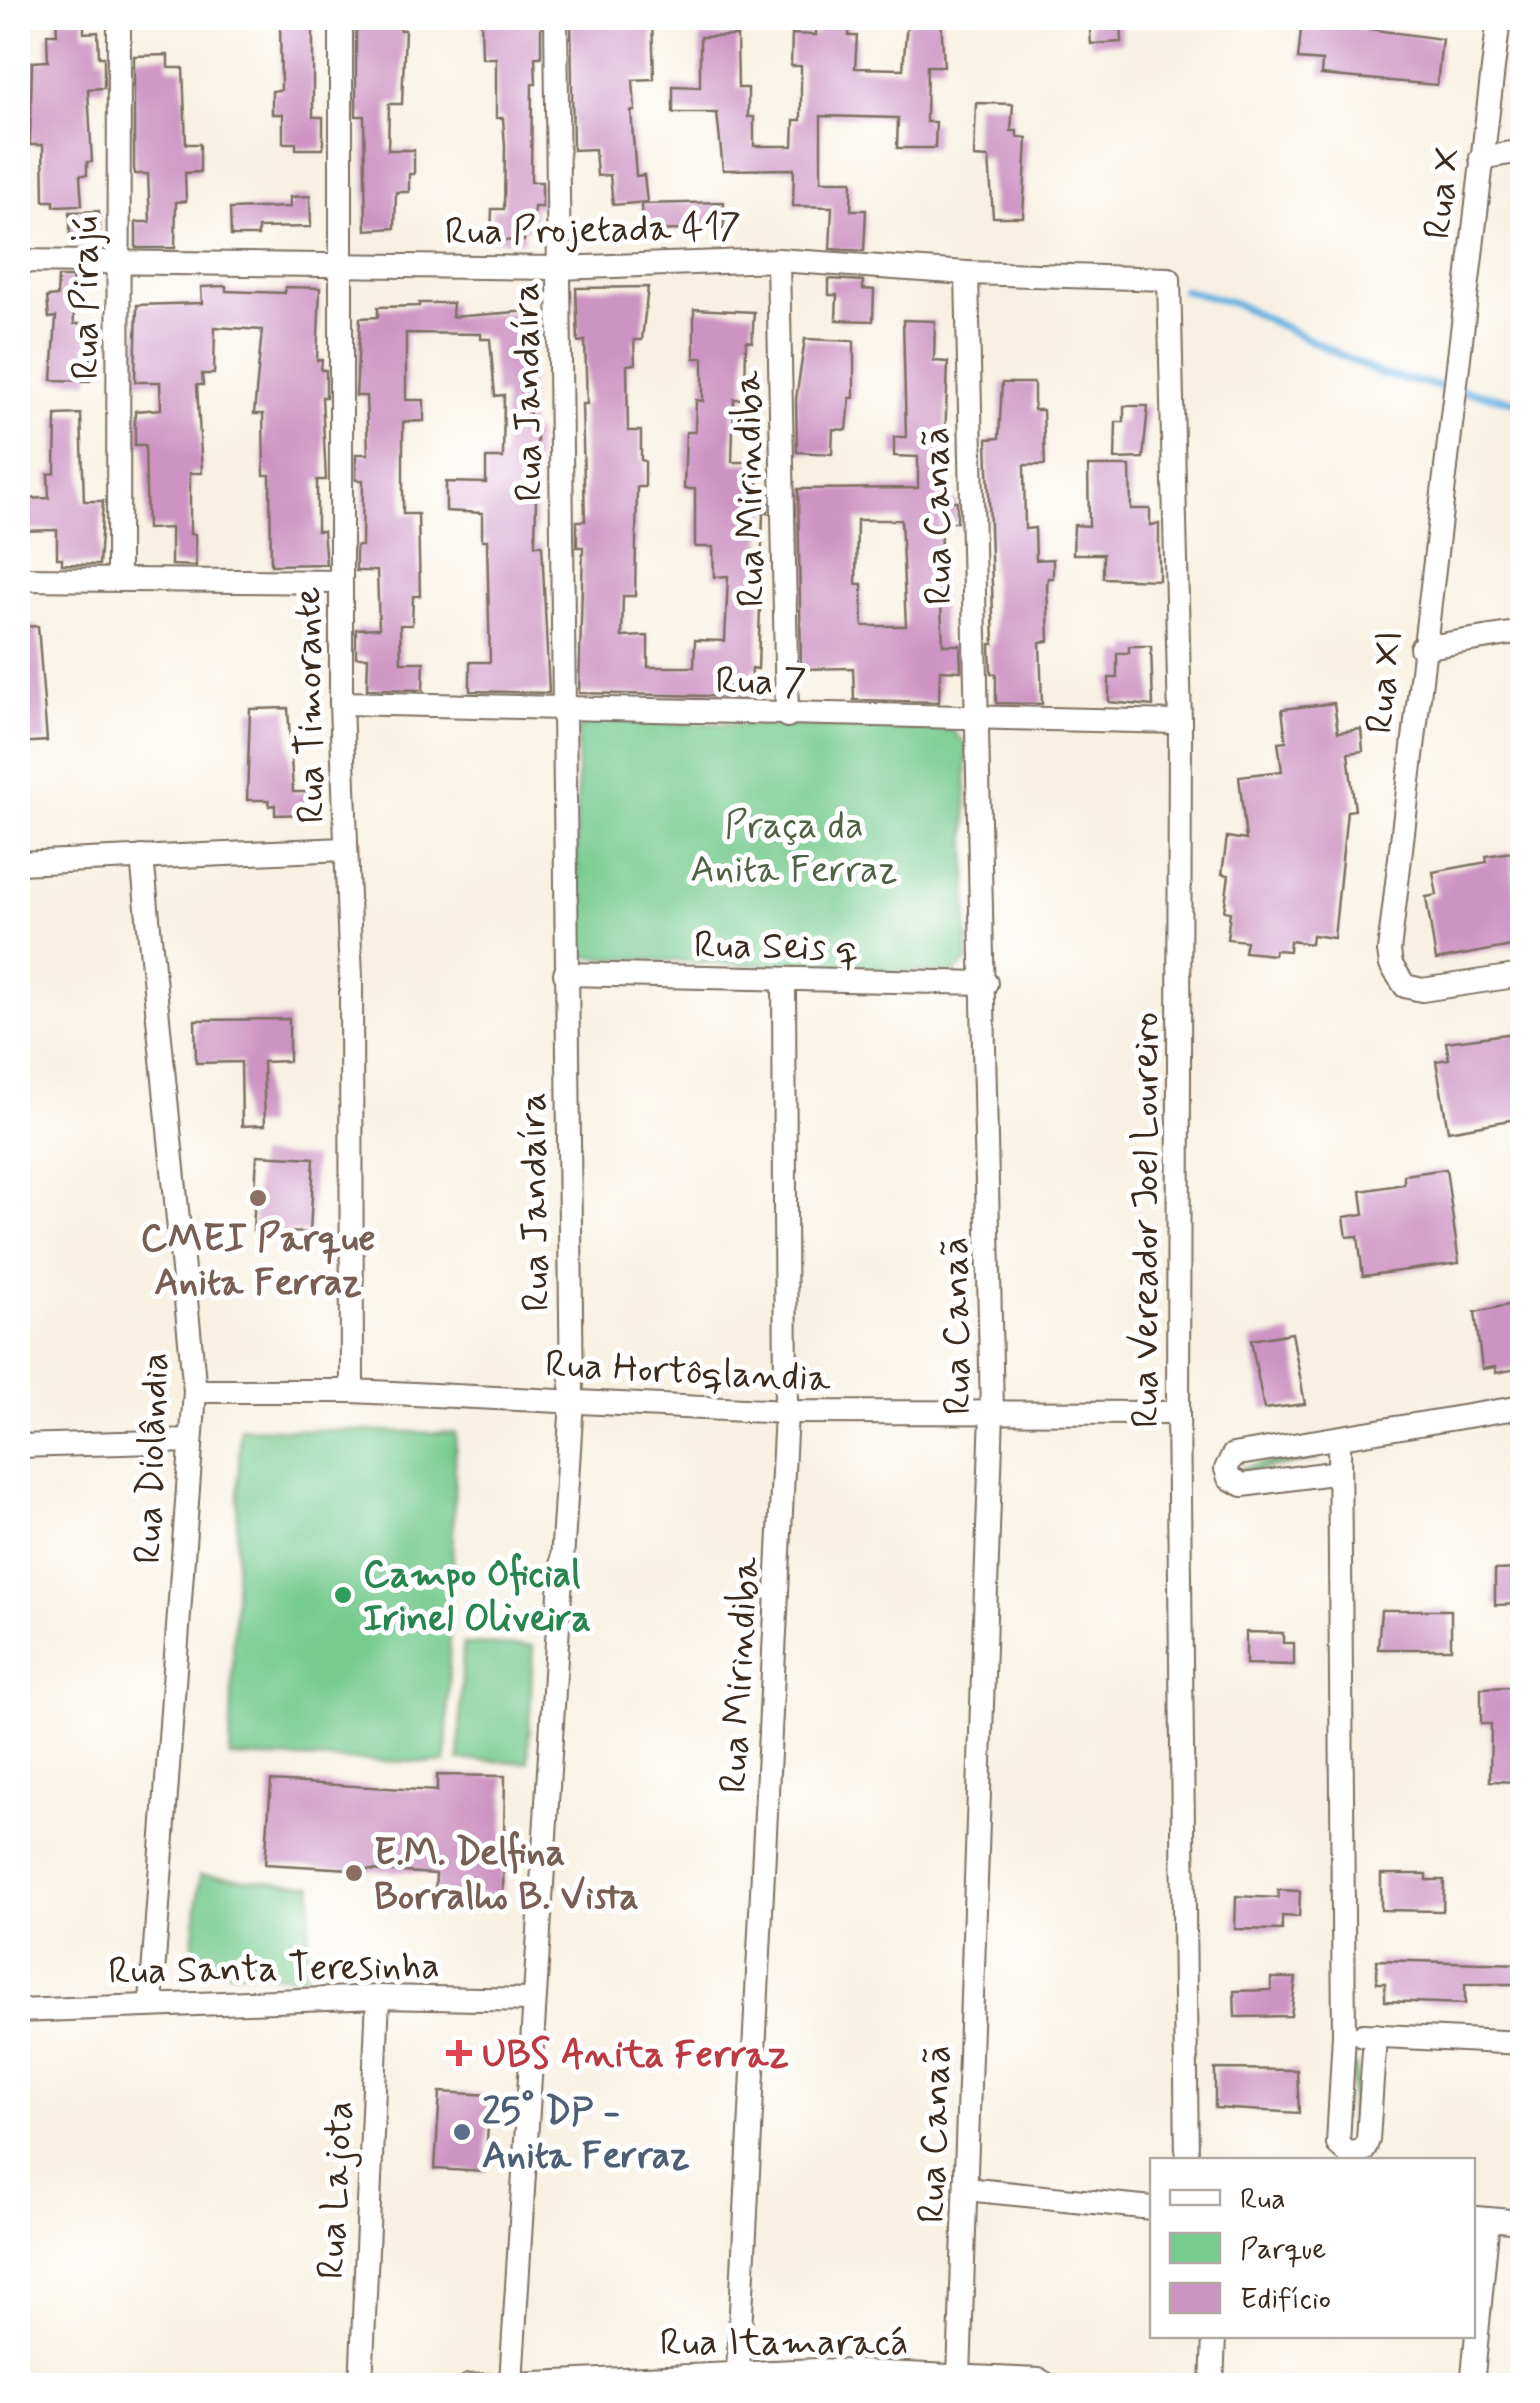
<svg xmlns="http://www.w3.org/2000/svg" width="1540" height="2403" font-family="Mynerve,sans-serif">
  <rect width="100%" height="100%" fill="#fff"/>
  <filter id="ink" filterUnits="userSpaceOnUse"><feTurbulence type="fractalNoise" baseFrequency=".01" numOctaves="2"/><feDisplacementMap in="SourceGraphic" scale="20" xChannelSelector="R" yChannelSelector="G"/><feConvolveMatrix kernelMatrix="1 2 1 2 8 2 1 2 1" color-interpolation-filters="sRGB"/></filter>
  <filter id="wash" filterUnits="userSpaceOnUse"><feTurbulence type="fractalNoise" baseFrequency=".0048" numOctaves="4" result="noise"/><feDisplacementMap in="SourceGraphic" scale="40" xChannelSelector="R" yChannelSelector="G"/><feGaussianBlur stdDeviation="2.25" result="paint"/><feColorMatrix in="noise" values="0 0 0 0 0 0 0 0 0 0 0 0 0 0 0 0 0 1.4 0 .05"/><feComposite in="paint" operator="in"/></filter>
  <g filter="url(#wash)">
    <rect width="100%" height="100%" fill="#f8f1e3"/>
    <g fill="#76cb8e" stroke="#587a56" stroke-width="2.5">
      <path d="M590,721l361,8 15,15 2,217 -15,13 -365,-17 -10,-5 -3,-12 3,-209z"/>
      <path d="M240,1428l216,5 -10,330 -216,-6z"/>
      <path d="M1313,1453l3,6 -72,14 -3,-5z"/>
      <path d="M463,1644l70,2 -5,116 -69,-2z"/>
      <path d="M200,1875l113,10 -8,92 -114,-10z"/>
      <path d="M1356,2066l2,58 -3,2 -6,-2 4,-57z"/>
    </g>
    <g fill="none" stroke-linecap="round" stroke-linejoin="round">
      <path stroke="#6ab2e1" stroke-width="8" d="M1184,290l50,13 148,72 140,27"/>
    </g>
    <g id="blocks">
      <g fill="#cd94c3" fill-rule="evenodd">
        <path d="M56,18h28v15l14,-1 1,25h5v31l-16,1 4,73h-5v13h-7l2,30 -28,1v-5h-10l-1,-56h-13l2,-83 16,-1 -1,-27h10z"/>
        <path d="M280,18h33v99h10v32h-27v-6h-13v-29h-11v-23l9,-1z"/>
        <path d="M356,18h43l1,12h5l-3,74h-13l-1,46h26v24h-5v18h-13l-1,36 -29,2 -2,-114h-8z"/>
        <path d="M481,18h60v39h-6l1,27h-4l-1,98h11v25h-8l-1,21h-9v13l-33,-1 1,-31h12l1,-62 -2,-29h-7v-60h-14z"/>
        <path d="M571,18h81l2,61 -21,1 2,31h-4l5,65 8,-1 3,27 -34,3 -3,-30 -13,1 -2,-27 -22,1z"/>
        <path d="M816,18h33v18h8l-2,32 48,1 4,-48 34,-3 3,48h-17l-1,56h10l-1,26h-38l1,-30 -77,-2v65h31l-1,29h15l-2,41 -34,-2 2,-42 -39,-1 1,-37 -71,1 -6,-57h-44v-27l27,1v-50l37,-1 1,52h10v29h6v29h39l1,-26h7v-54h-10l1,-32 24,1z"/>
        <path d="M1089,18h32l1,24 -31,2z"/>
        <path d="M1302,20l140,19 -5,46 -116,-10 1,-14 -24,-2z"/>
        <path d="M168,55v13h15l3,76h14v28l-15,1 1,28 -10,1 -1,46h-39v-26h14l-2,-48h-13l-1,-5v-113z"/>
        <path d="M976,103l37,1 -2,27h6v6l10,1 -4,79h-30l-4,-59 -15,-1z"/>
        <path d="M310,196l1,31 -53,1v8h-27l-1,-27 60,-2v-10z"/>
        <path d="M724,202v27l-82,2 -1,-27z"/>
        <path d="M99,211v25l-29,1v-25z"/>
        <path d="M58,277h14l2,47 29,-1v24h-12l-1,34 -38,-1 4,-63 -7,1 -2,-21 10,-1z"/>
        <path d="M829,279l34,2v8l11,1 -1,31 -37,-1 1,-25h-8z"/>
        <path d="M226,286v5l59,2v-6l35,1 -3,72h5l-1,10h5v27h-4l4,83h-9v51h6l3,33 -55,1 -1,-90h-6l-1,-61h-9l8,-84 -47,-3 -1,47h-12l1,11h-6l5,88h-12v61h5l1,32 -25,-1v-37l-24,1 -2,-84h-10v-34l26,-2 -1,-27h-25l2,-77 65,-2 -1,-16z"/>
        <path d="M648,287l-6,53h-8l1,24 -8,1 1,66h13v29l4,1v26h-8l-2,109h-12l-1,41 26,-1v31h46l1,-27 30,1 3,-65 -14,1 -1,-30h-18v-58h-11l2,-57h9l1,-32 7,1v-43h-9v-49l60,3 -2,30 -6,-1 -1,58h-11l-2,63h26v27h10v24h-5l-5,156 -6,-1 -1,29 -172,-4 4,-146h-6v-26h8l-3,-117h5l-2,-63 -7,1 -2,-54z"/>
        <path d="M419,303h34l-1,14 77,-6 1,120h7v23l-2,91h7l7,148 -79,-2v-29h20l-3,-122h-5v-27l-36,-2v-29l40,1v-25h17l1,-63 -9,1 -5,-57h-9v-5l-75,-1v67h18v21l-21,1v92h15l2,82h-7l-1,29h-12l1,37h23l-1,28 -56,-1 1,-32h-12v-28l23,-1 -2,-57h-21v-25h6l1,-66h-7v-26h12l-2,-58h-10l4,-78 18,-1v-10l41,-1z"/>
        <path d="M903,320l32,1 -1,40 14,1 -5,131h6v8h8v21h-16l-1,64 3,59h17l1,26 -21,-1 -1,32 -85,-2 -1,-32 -52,1 -3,-180 120,-1v-31l-24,-1v-19h12zM857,520h44l5,106h-43l-1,-42h-6z"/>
        <path d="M805,339l49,2v57h-4l-3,32 -14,-1 -1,25 -35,-2 -1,-53z"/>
        <path d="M1002,383h32v27h9l2,55h-21l1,64 10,-1 1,32 17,-1v19h-5l-1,6 2,57 -9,1 2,62 -46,-1v-29h-5l-1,-30h4l-7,-205 12,-1z"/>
        <path d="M1124,406h24l-5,52 -28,1 1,-37h8z"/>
        <path d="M81,414l3,87h19l-4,64 -37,-1v-6h-5v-28l-39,1v-32l31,-1 -1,-24 7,-1 1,-58z"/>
        <path d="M1088,466h42l1,43h19v16l9,-1v56l-56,-2v-24h-30l1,-29 15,1z"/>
        <path d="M38,626l9,115 -29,2v-116z"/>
        <path d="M1129,646h22l2,60 -44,-4v-24h8v-25h12z"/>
        <path d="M1334,703l4,29 23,-3 2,22 -15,2 7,57 -8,1 -13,127 -22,-3 -1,9 -21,-3 -1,10 -14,-1 -1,5 -30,-3 2,-11 -19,-2 3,-27 -6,-1 5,-36 -7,-1 5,-37 19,3 -7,-64 43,-5 -4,-29 8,-1 -4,-32z"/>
        <path d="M288,708l5,84h17v22l-35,1v-10l-6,1v-6h-22l3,-91z"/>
        <path d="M1511,852l11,92 -86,16 -10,-63 11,-2 -4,-23 54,-10 -1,-6z"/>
        <path d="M289,1019v42l-26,1 2,63 -23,1 -1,-64 -45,1 -1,-43z"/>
        <path d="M1522,1032v86l-74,13 -12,-70 13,-2 -3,-17z"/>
        <path d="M257,1155l57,3 -4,75 -57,-2z"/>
        <path d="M1446,1169l13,94 -96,13 -5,-40 -11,1 -3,-20 20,-3 -3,-23 43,-7v-9z"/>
        <path d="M1522,1302v66l-26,5 -1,-6 -13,2 -7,-57z"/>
        <path d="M1292,1333l13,71 -41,5 -13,-69z"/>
        <path d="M1522,1569v35l-27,1v-35z"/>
        <path d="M1381,1610h70v39h-73z"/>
        <path d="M1246,1632l37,1v10h11v22l-48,-1z"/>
        <path d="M1510,1687v9h12v86l-32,-1 1,-57h-10v-36z"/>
        <path d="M437,1775l68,1 -2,119 -68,-1 1,-20 -171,-10 6,-83 166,10z"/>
        <path d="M1381,1874h46v6h17l-1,31 -62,-1z"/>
        <path d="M1278,1890l22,1 -1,26 -17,-1v14l-47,-1 1,-33 42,2z"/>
        <path d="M1377,1960l145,4v20h-57v20l-80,-3v-18h-8z"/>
        <path d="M1271,1978h25l-5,38 -56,1 -1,-26 37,-1z"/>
        <path d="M1215,2069l82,1 2,43 -84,-5z"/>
        <path d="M440,2092l50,3 -5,77 -50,-3z"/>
      </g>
    </g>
  </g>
  <g filter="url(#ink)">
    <use href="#blocks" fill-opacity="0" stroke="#7d7063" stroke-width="2.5"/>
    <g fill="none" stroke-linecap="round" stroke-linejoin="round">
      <g stroke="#7d7063" stroke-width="26">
        <g id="street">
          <path d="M341,18v685l10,278 1,410"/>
          <path d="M1499,18l-110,933 2,14 14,21 17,4 100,-15"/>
          <path d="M1481,158l41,-7"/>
          <path d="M778,260l9,456"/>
          <path d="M18,261l541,7 219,-8 189,13 202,6 11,443 -2,691 9,747"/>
          <path d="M118,578l1,-560"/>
          <path d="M18,579l323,3"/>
          <path d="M1421,648l101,-16"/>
          <path d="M341,703l839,19"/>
          <path d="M142,857l53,534 -44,612"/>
          <path d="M18,863l327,-14"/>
          <path d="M565,974l421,9"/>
          <path d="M195,1391h157l434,21 392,1"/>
          <path d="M1339,1440l5,594 -6,110 11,10 15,-4 4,-10 7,-105"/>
          <path d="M18,1446l172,-5"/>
          <path d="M1339,1472l-96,13 -14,-7 -3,-9 7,-14 289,-48"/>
          <path d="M18,2011l360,-14 154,3"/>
          <path d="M1363,2035l159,8"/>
          <path d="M966,2189l186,19"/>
          <path d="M1476,2218l46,4"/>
          <path d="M738,2372l48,-960 -2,-430"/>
          <path d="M959,2377l33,-965 -25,-1139"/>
          <path d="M511,2383l61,-983 -16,-1382"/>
          <path d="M361,2386l17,-389"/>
          <path d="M469,2386l348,-16 222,10 10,6"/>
          <path d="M1212,2386l2,-50"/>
          <path d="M1472,2386l16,-167"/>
        </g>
      </g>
      <use href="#street" stroke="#fff" stroke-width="22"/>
    </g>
  </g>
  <g fill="#8d6e63" stroke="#fff" stroke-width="4">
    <circle cx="258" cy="1198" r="10"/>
    <circle cx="354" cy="1873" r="10"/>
  </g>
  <circle fill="#2e9e5b" stroke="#fff" stroke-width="4" cx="343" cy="1595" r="10"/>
  <path fill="#e0444e" stroke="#fff" stroke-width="4" d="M454 2038h10v10h10v10h-10v10h-10v-10h-10v-10h10z"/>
  <circle fill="#5c6f8a" stroke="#fff" stroke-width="4" cx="462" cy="2132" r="10"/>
  <g text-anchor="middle" stroke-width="10" stroke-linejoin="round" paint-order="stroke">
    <g font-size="38" fill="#3b2a1e" stroke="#fff">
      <text transform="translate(1441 193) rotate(-83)" y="13">Rua X</text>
      <text transform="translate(593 228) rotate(-1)" y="13">Rua Projetada 417</text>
      <text transform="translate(84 298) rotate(-90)" y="13">Rua Pirajú</text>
      <text transform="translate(526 392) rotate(-91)" y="13">Rua Jandaíra</text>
      <text transform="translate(748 489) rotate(-91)" y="13">Rua Mirindiba</text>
      <text transform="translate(936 516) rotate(-91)" y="13">Rua Canaã</text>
      <text transform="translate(761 680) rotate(1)" y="13">Rua 7</text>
      <text transform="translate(1383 682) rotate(-84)" y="13">Rua XI</text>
      <text transform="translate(308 705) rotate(-91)" y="13">Rua Timorante</text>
      <text transform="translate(776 945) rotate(1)" y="13">Rua Seis q</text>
      <text transform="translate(533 1202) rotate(-91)" y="13">Rua Jandaíra</text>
      <text transform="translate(1144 1220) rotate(-90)" y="13">Rua Vereador Joel Loureiro</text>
      <text transform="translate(955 1326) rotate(-91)" y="13">Rua Canaã</text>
      <text transform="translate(688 1370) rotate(3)" y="13">Rua Hortôqlandia</text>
      <text transform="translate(150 1458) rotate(-88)" y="13">Rua Diolândia</text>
      <text transform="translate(738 1675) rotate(-87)" y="13">Rua Mirindiba</text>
      <text transform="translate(274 1967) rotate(-1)" y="13">Rua Santa Teresinha</text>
      <text transform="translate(933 2134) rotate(-88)" y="13">Rua Canaã</text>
      <text transform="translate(334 2190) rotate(-87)" y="13">Rua Lajota</text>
      <text x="784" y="2354">Rua Itamaracá</text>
    </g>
    <g font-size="38" fill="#506245" stroke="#fff">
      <text x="794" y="837">Praça da<tspan x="794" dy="44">Anita Ferraz</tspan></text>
    </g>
    <g font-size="38" font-weight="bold" fill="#785e54" stroke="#fff">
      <text x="258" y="1250">CMEI Parque<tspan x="258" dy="44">Anita Ferraz</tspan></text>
      <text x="374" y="1864" text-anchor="start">E.M. Delfina<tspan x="374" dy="44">Borralho B. Vista</tspan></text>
    </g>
    <g font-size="38" font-weight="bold" fill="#27864d" stroke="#fff" text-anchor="start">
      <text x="363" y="1586">Campo Oficial<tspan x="363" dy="44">Irinel Oliveira</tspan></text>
    </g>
    <g font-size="38" font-weight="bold" fill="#be3a42" stroke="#fff" text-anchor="start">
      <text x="482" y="2066">UBS Anita Ferraz</text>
    </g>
    <g font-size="38" font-weight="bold" fill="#4e5e75" stroke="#fff" text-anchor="start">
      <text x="482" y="2123">25° DP -<tspan x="482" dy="44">Anita Ferraz</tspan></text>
    </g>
  </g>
  <rect width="1540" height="2403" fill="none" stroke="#fff" stroke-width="60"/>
  <rect x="1150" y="2158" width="325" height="180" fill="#ffffff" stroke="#b1aaa5" stroke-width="2.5"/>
  <rect x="1170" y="2190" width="50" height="15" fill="#ffffff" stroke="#b1aaa5" stroke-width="2.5"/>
  <text x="1240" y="2208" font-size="30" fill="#3b2a1e">Rua</text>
  <rect x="1170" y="2233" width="50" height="30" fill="#76cb8e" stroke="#b1aaa5" stroke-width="2.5"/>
  <text x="1240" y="2258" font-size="30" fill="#3b2a1e">Parque</text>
  <rect x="1170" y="2283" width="50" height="30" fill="#cd94c3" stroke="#b1aaa5" stroke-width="2.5"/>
  <text x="1240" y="2308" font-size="30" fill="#3b2a1e">Edifício</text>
</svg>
